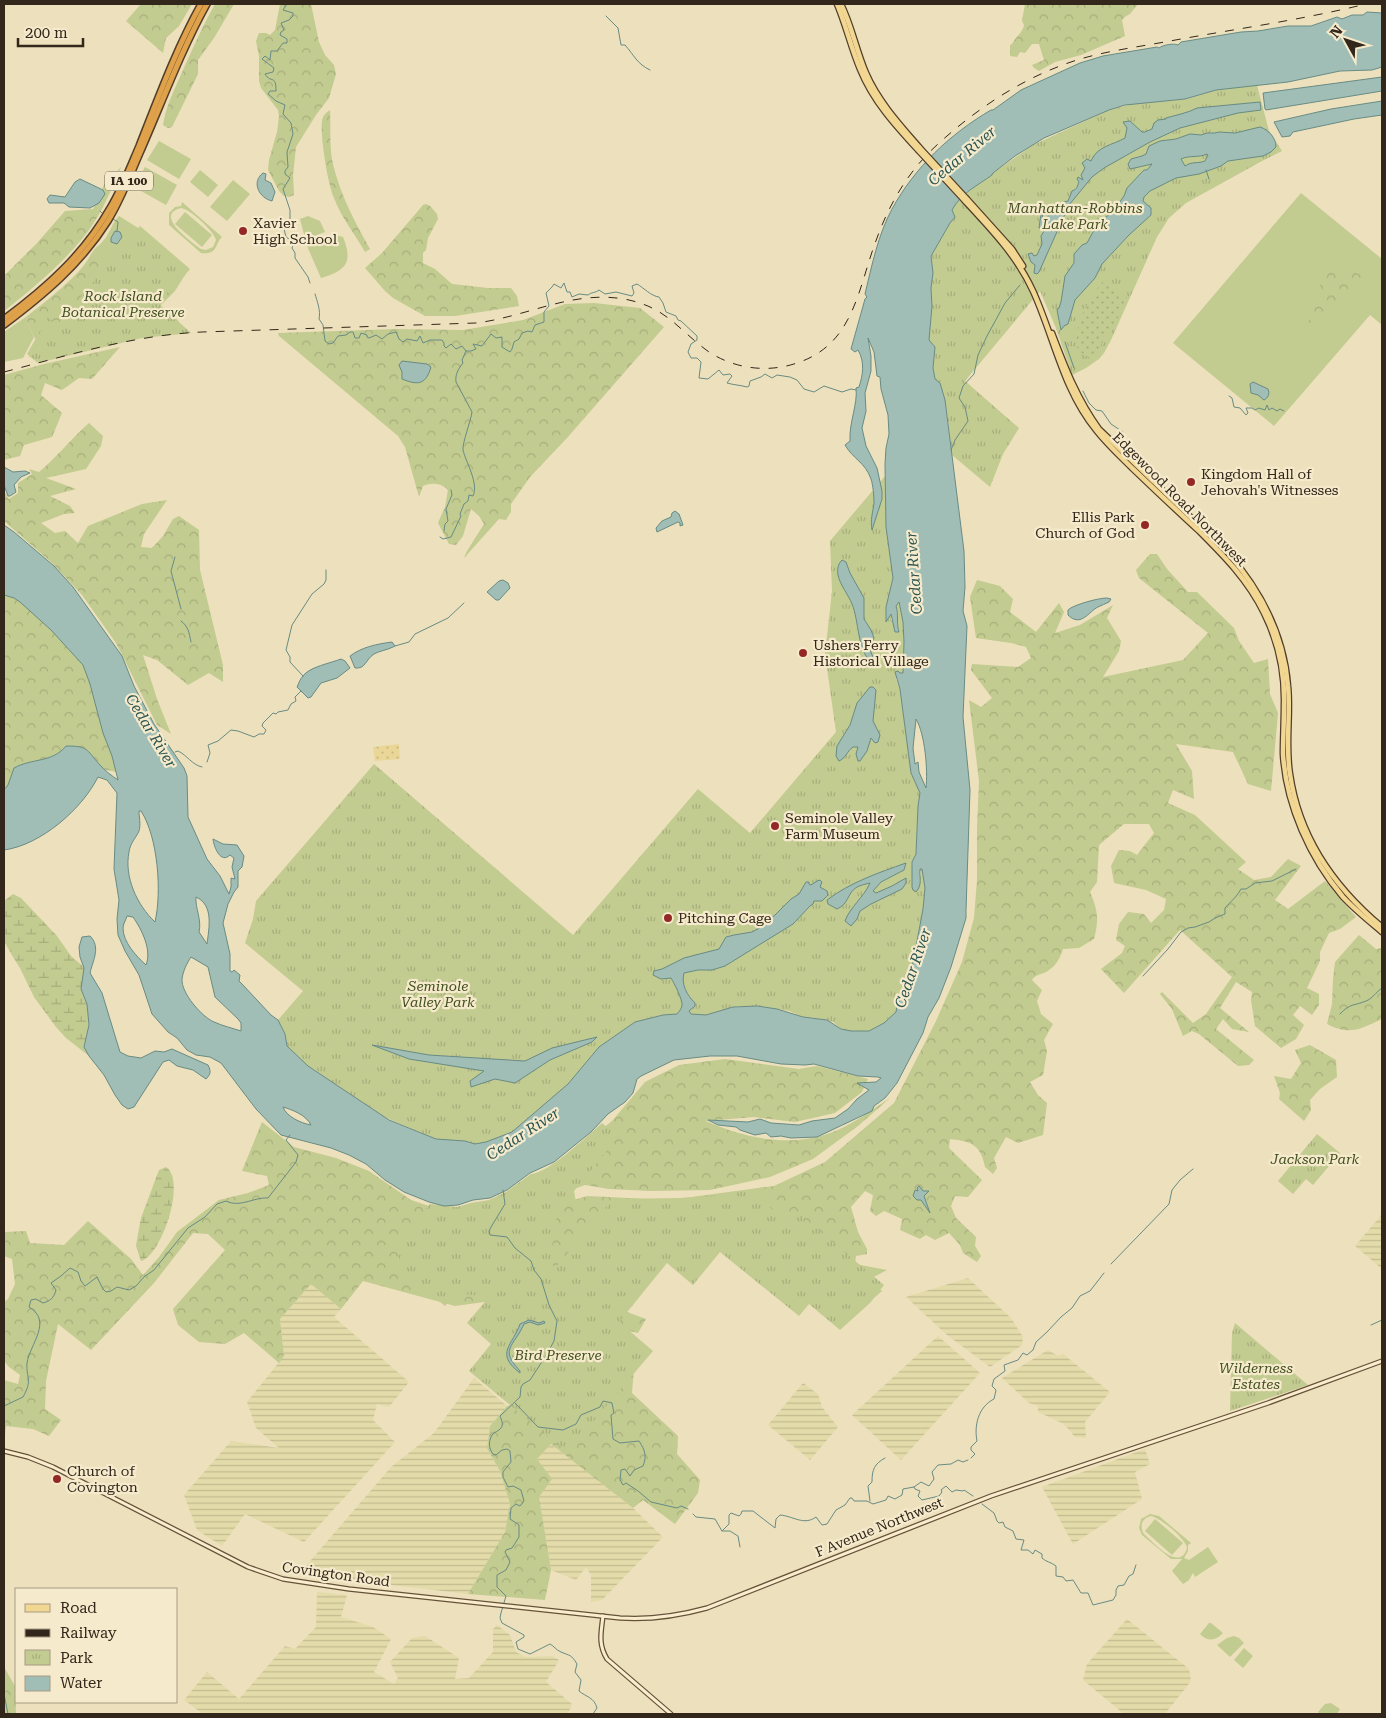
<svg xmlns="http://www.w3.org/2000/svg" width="1386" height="1718" font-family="'Roboto Serif',serif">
  <defs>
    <pattern id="farmland-rules" width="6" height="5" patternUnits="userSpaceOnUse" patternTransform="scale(1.25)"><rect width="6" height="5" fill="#e3dba9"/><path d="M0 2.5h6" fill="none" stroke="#c3bc91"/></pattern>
    <pattern id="forest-crowns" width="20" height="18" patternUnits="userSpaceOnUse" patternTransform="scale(1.25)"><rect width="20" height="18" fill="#c2cb90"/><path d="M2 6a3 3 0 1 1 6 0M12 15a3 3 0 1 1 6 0" fill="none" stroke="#a7ae7c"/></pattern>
    <pattern id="wetland-marsh" width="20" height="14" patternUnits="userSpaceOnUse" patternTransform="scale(1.25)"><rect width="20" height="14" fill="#c2cb90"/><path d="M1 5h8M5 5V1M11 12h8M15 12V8" fill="none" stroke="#a7ae7c"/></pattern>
    <pattern id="sand-dots" width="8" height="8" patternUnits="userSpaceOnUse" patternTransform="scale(1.25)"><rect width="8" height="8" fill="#ead798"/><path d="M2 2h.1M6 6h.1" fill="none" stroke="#c9b982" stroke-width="1.8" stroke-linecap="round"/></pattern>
    <pattern id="park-tufts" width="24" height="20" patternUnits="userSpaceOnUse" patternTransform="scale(1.25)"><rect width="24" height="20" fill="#c2cb90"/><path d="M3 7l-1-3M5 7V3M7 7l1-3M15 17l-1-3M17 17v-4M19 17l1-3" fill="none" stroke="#a7ae7c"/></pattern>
    <pattern id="garden-dots" width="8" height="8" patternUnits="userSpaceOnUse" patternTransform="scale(1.25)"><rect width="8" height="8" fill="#c2cb90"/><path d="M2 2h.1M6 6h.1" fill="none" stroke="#a7ae7c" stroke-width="1.8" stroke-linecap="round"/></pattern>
  </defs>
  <rect width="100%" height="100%" fill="#ede0bc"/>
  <g fill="url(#farmland-rules)">
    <path d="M1382,1214v55l-27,-23z"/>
    <path d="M968,1278l43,40 12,19 -1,8 -32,22 -43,-32 -41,-38z"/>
    <path d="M311,1284l30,25 -7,8 75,65 -20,25 -12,-3 -4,16 22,22 -91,100 -59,-28 -23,32 -25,-16 -13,-35 47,-54 48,7 -23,-20 -9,-26 37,-46 -4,-37z"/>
    <path d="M938,1336l42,37 -79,87 -49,-45z"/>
    <path d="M1048,1350l10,6 5,-2 47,38 -25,30 1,16 -11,-1 -11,-13 -26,-12v-6l-9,-3 -27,-25z"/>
    <path d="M474,1378l33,28 -17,20 -3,21 13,24 10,33 -5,28 -37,62 -169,-20 92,-107 43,-34z"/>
    <path d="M803,1383l15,11 4,13 16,20 -28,33 -42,-35z"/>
    <path d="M551,1444l82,64 30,29 -61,63 -11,2v-27l-5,-8 -10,13 -25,-10 -12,-73 -2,-38z"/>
    <path d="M1145,1449l5,15 -15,8 7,27 -69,45 -31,-57z"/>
    <path d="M317,1592l30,3 -6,22 32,10 18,12 -17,33 20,12 4,-6 -8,-16 22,-24 13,-2 34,22 -4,21 14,-1 24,-26v-23l4,-4 13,10 6,17 10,5 26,-1 7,4 -13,22 26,22 -4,10h-365l-19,-14 23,-28 32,27 46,-53 10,3 21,-22z"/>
    <path d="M1127,1619l62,50 2,12 -26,33h-41l-41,-34 4,-16z"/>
  </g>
  <g fill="#c2cb90" fill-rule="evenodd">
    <path d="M159,141l32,18 -12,20 -32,-19z"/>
    <path d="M145,167l32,18 -11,20 -32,-18z"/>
    <path d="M200,170l18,15 -10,12 -18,-15z"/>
    <path d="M233,180l17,14 -23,27 -17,-14z"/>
    <path d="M1301,193l81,66v66l-12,-10 -96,111 -101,-83z"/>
    <path d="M182,202l40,35c-8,7 -3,18 -21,16l-32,-28v-12l6,-6 6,-1zM181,208c9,1 33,23 35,32l-3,7 -7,3 -5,-1c-9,-7 -48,-34 -20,-41z"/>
    <path d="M185,212l27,23 -10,12 -27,-23z"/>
    <path d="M119,216l24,15 -48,52 1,-31 -5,2c4,-7 8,-8 12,-13 7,-7 8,-17 16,-25z"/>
    <path d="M308,216l12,5 5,11 -19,7 -1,-1 -5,-19z"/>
    <path d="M339,236l4,1c10,25 4,33 -22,41l-14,-32 2,-4z"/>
    <path d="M26,317l3,10 5,10 -11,21 -19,4v-30z"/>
    <path d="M1150,1514l9,2 32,27 -3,2v6l-4,7 5,2 19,-13 10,15 -23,15 -2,-4 -4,7 -6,4 -11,-13 10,-12h-11l-29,-24 -3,-7 2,-9zM1151,1516c10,2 35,23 36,32 -7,25 -34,-6 -43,-14 -5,-8 -2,-16 7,-18z"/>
    <path d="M1155,1519l28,24 -11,12 -27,-24z"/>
    <path d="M1209,1623h2l12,10c-7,8 -15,9 -23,1z"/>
    <path d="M1234,1636l5,2 5,5 -14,14 -13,-12 10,-7z"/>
    <path d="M1244,1648l9,8 -10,12 -9,-8z"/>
    <path d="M1331,1703l9,6 -3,5h-17l-2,-2 7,-8z"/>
  </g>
  <g fill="url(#forest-crowns)">
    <path d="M141,4h51l-13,22 -13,12 -3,15 -37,-32z"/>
    <path d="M215,4h19l-20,34 -16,22v14l-26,53 -4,1 -5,-3c3,-20 12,-36 20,-55 10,-22 20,-45 32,-66z"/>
    <path d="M280,4h31l8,38 6,13 9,10 2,9 -7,24 -13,17 -20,32 -3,28 1,20 -5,2 -5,-1 -5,-5 -11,-21 1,-10 8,-28 2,-15 -1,-7 -17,-22 -2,-7v-25l-3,-15 3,-8h7l4,2 5,-5z"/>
    <path d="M1025,4h113l-8,10 -4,2 -4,4 3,16 -44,19 -26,7 -16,9 -5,-3 -2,-3 12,-5 -5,-16h-7l-7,9 -5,-1 -3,5 -7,-1v-11l2,-1c4,-8 10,-10 12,-19l-2,-4z"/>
    <path d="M330,110c1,18 -1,37 3,54 7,30 22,59 37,85l-5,3c-10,-18 -24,-35 -31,-54 -6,-13 -14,-62 -12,-76 0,-5 3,-9 8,-12z"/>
    <path d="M121,167c-7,16 -14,34 -23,49 -20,35 -62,70 -94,95v-35l34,-34 27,-31 28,-2 11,-24z"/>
    <path d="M426,204l4,2 7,8 1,5 -10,19 -2,12 -3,3v10l12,6 17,15 36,4h23l6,8 2,10 -64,10h-30l-32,-18 -8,-7 -20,-23 17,-15 41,-48z"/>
    <path d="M96,252c7,3 10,10 10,17l82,1 -13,21 -14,14 1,5 13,7 6,8 -145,34 -7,-2 8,-15 -8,-15 -3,-10c19,-15 56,-43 65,-63z"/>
    <path d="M1328,265l18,3 19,9v4l-7,6 -6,1 -5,7 -5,2 -16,19 -17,10h-2c1,-3 2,-6 3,-8 1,-8 0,-14 7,-19l1,-8z"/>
    <path d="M594,303l46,5 24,19 -97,111 -37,39 -19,27v8l-5,8 -7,-1 -35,39 3,-7 17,-27 -5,-8 -8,-7 -8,27 -7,9 -7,-1 -11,-21 7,-16 3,-17c-6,-7 -17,-8 -25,-4l-4,11 -14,-50 -7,-11 -119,-100 -1,-3 118,-4 67,1 60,-10 42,-16z"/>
    <path d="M120,347l-28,32 -13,-1 -17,12 -17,-7 -4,12 21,18 -10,24 -28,8 -4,11 -16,4v-85l40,-11z"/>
    <path d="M89,423l14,13 -2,10 -15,23 -40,9 30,11 -26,7 20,10 5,7 -11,1 -23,9 14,10 10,-2 13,12 10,-17 54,-22 25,-4 -23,34 -3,13 11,1 11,-12 10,-17 6,-3 20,14 1,40 23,95v17l-14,-9 -21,12 -31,-25 -14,-5 14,44 14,35 -14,-9 -41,-82 -34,-48 -30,-32 -48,-42v-30l5,8 9,-6v-10l14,-9 -3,-5 10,3c18,-15 32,-33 50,-49z"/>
    <path d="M1150,554h7l10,15 21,23h9l37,36 5,13 15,22 14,-4 2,35 8,19 -7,78 -23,-7 -15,-32 -57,-8 16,27 2,28 -21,-9 -5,13 27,12 51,47 -8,7 16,11 17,-3 17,-18 13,7 -26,34 13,9 37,-28 31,36 -16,12 -11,4 -9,19v9l-13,27 12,6v11l-7,10 -12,-9 -7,9 11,10 -8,14 -15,9 -26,-22 -4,-26 1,-8 -16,-10 -16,26 29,24 -17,-3 -9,-10 -7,10 38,31 -5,5 -11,1 -39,-32 -7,-3 -9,5 -11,-27 -12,-15 2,-2 31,31 13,-9 26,-37 -52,-47 -56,63 -23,-24 21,-16 3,-7 -9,-6 3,-16 9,-12 16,2 7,9 13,-13 2,-11 -20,-9 -32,-7 -3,-17 8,-16 11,1 7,4 17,-22 -5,-9h-25l-25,21 -2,37 -7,10c8,19 9,27 4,47l-15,9 -16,1c-3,10 -8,18 -17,23 -6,3 -10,2 -14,8l10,10 -5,11 4,13 12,10 -9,16 3,11 -4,24 -13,7 8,13 9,8 -4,32 -25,8 -12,-6 -12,21 3,10 -4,6 -8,-7c-4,-22 -14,-26 -35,-28l-1,9 33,32 -14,17 -13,-1 -4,10 5,12 20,19 -1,9 6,10 -4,6 -14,-9 -3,-8 -11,-12 -14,7 -9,-5 -6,4 -20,-9 2,-11 -18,-8 -8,5 -6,-5 3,-16 -8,-4 -14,16 7,25 9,17v5l-11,2 -1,8 32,6 -17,9 12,12 -30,26 -131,-71 -52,12 -61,47 38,14 -8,14 -27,-6 23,41 -2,25 46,43 -1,18 23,26 -2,13 -23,31 -32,-24 -10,8 -82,-64 -14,15 15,20 -13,18 12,73 -6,30 -77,-6 37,-62 5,-28 -10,-33 -13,-23 3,-22 17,-20 19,-5 17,-155 18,-42 26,-8 82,4 105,-14 51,-24 69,-59 42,-82 26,-59 12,-44 3,-38v-52l2,-47 -10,-81 12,7 11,-9 -21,-28 1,-6 46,3 13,-9 -5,-11 -15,-4 -35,-5 -6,-41 7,-17 23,6 13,13 -3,13 26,20 23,-29 5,9 -9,21 25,-8 33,-20 -6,13 14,23 -2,10 -16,26 80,-17 25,-27 -69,-55 -3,-8z"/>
    <path d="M4,585l82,69 41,120 -46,-9 -77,49z"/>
    <path d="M1359,935l17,14 6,-1v71c-22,10 -32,17 -55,5l5,-20 1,-25 2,-17z"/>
    <path d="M1310,1045l26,15 1,17 -17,12 -10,11 1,10 -7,11 -25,-22 1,-6 -6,-17 17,3 10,-16 -6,-13z"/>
    <path d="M725,1059l74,10 18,-3 51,13 -6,13 -27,21 -40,9 -41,-5 -48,4c38,17 84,27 124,12 21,-7 41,-23 60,-35l-32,28 -45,33 -43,18 -60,13 -59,1 -42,-2 -24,-4 -28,10v-31l55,-43 33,-39 34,-17z"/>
    <path d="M262,1122l32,25 42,11 33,13 42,29 33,11 55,89 -44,6 -92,-25 -22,28 -30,-25 -31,35 4,37 -5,7 -35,-30 -19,11 -26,-2 -21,-17 -5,-16 52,-59 -17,-16 -15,-1 -39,50 -63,67 -33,-26 -12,57 -1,28 16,11 -12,16 -16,-7 -27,-3 -2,18v-64l14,4 2,-9 -11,-8 -5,-6v-59l4,-3 7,-15 -3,-25 -8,-3v-24l22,-1 4,12 34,2 24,-24 43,38 12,16 16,-18 18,-25 42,-32 29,-7 21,-8 -2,-9 -25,-5z"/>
    <path d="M4,1667l11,19 1,28h-12z"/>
  </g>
  <g fill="url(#wetland-marsh)">
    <path d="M13,894l8,4 36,38 14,20 14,12 -4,21 6,15 2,21 -5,22 5,9 -23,-18 -10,-11 -22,-30 -14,-29 -7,-11 -9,-16v-40z"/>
    <path d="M166,1167c21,14 -5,89 -25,94l-5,-15 2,-12 3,-16 18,-48z"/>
  </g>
  <path fill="url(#sand-dots)" d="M399,744l1,15 -25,2 -2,-14z"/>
  <g fill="url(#park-tufts)">
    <path d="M1249,85h8l12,46 13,20 -20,10 -76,42 -17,15 -12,19 -46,103 -7,13 -5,6 -13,9 -14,7 -16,-47 -16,-37 -75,90 54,47 -16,26 -13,33 -38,-32c-3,-19 -4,-64 -17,-76l-2,-11 2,-21 -6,-7 3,-34 -1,-18 2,-15 -2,-17 19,-33 5,-6 -3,-7c9,-17 25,-24 40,-35l1,-2 40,-28 76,-35 27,-7 51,-4 29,-9z"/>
    <path d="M140,226l50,43 -30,36 31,28 -49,5 -104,25 -11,-9 21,-37 9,8z"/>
    <path d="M885,476l3,67 5,35 -7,29v13l5,-7v7l6,4 1,-6 -2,-12 3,-4 4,20 1,20 -1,31h-3l-4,6 4,10 11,84 9,20 -2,13 -2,48 -4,8v25l9,-12 -1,-6h2l3,19 -2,21 -11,59 -3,13 -12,25 -1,6 -12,11 -15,8h-18l-10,-2 -8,-7 -17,-4 -13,-1 -14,-6 -32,-5h-17l-7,1 -27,8h-43l-28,7 -36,25 -31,37 -56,48 -26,10 -11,2 -10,-3 -29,-2 -54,-23 -74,-50 -9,-7 -12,-13 -2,-12 -7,-14 25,-29 -58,-48 8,-24 3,-18 118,-137 199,171 125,-146 52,44 86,-101 -11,-78 7,-63 -2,-50z"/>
    <path d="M602,1123l16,14 -44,54 2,11c-5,2 -11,3 -14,6 -10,10 -10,43 -10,56l3,4 58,-69 67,-1 44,-3 39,-8 4,18 11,9 20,-1 86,72 -14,18 -30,27 -31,-26 -10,12 -79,-64 -27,33 -26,-22 -48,59 34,29 -86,101 -98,-81 22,-27 -24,-21 22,-26 -33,-4 -11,13 -46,-38v-26l31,-38 27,3 14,-4 18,-3 17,-8 25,-18c18,-1 56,-38 71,-51z"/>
    <path d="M1317,1134l23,19 -27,32 -7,-6 -13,15 -15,-13z"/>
    <path d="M1235,1323l73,62 -78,26 2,-78z"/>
  </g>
  <path fill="url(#garden-dots)" d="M1102,282l25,15 -11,25 -25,38 -13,-10c-6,-26 10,-48 24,-68z"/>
  <g fill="#a0beb6" stroke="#688b84" fill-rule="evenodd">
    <path d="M1367,12l15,1v54l-10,3 -32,1 -52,11 -72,8 -31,9 -60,6 -16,5 -65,28 -29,18 -22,17 -1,2c-15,11 -31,18 -40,35l3,7 -5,6 -19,33 2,17 -2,15 1,18 -3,34 6,7 -2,21 2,11 5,4 5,17 19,151 1,36 -2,24 4,15 -4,91 7,73 -4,120v8l-15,49 -12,31 -11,19 -5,16 -26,50 -12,15 -11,8 -2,5 -55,26 -26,1 -10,-2 -10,1 -5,-4 -11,2 -15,-5 -4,-3 -18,-2 -10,-5 40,2 12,-3 11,4 28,2 13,-4 23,-3 13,-9 9,-10 12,-9 -12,-7 19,-1 5,-4 -3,-1 -20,-1 -44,-12 -9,1 -24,-1 -44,-8h-27l-36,4 -33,16 -4,3 -4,14 -8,9 -17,12 -17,18 -37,30 -24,11 -23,17 -17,8 -17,2 -15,5 -14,1 -15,-4 -25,-10 -19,-12 -19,-16 -17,-9 -18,-7 -50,-13 -25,-26 -35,-46 -11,-6 -14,-2 -9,-5 -10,-12 -9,-6 -16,-18 -13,-39 -14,-24 -7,-16 -1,-16 2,-19 -5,-31 3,-76 -10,-13 -9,-3c-16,32 -57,68 -94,73v-60l4,-5 6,-17c18,-10 38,-5 52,-22 22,0 20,3 33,18 5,6 13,12 19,16l-6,-24 -9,-23 -13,-49 -7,-19 -32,-35 -31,-28 -6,-4 -10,-3v-70l10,7 40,34 19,21 49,69 12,30 20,38 30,44 3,8 1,41 19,42 13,17 9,18 2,-7v-9l4,1 -3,-12 2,-9 -4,-3c-9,9 -16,-7 -17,-16l10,5 14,1 7,11 -2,11 -4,4v16l-4,5 -6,12 -5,19 7,31v17l2,1 2,-2 6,5 -1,6 3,3 29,31 7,5 7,14 2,12 21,20 81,54 47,19 29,2 10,3 11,-2 26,-10 56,-48 31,-37 36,-25 28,-7 14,-1c2,-2 4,-5 5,-8 1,-6 -8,-23 -11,-28l-10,1 -8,-4 1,-4 8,-2 22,-11 35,-9 7,-12 8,-2 18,-3 15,-8 1,-4 7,-5 16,-16 8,-5 7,-12h3v2l2,1 6,-4 3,-1 2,2 -2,5 7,4 1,4 -6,6h-8l-1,3 -3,2 -17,18 -68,42 -13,4h-14l-14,3c-3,12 3,22 11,30v3l-6,5 2,3 15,1 27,-8 24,-1 20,3 26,8 24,3 14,9 10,2h18l15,-8 12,-11 1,-6 12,-25 3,-13 11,-59 2,-21 -3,-19h-2c-1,8 3,15 -4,23l-3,-2 -1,-3v-25l4,-8 2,-48 2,-13 -9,-20 -11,-84 -5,-17 3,-1 2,2h3l1,-31 -1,-20 -4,-20 -3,4c3,9 0,17 3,26h-4l-4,-18 -5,8v-15l7,-29 -7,-51 -1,-63 1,-16 3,-14 -1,-19 -7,-26 -1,-12 -3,-1 -3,-24 -6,-14 3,18v15l-6,22 1,18 -4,17 4,18 11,22 5,23v8l-10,31c-2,-10 1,-18 2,-27 0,-7 -1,-18 -3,-24 -6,-17 -18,-20 -26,-34l5,-4c-1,-19 8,-37 6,-53l3,-1c4,-12 6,-25 -1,-37l-3,2 -4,-3 14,-50 2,-2 -2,-3c7,-29 13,-59 27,-85 23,-42 58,-75 99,-99h2l28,-20 59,-27 23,-7 54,-9 2,1c4,-3 14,-5 19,-3l3,-3 60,-10 17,-1 30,-5h23l26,-9 5,2 10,-4h11zM916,719c9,15 12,51 10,69l-7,-16 -1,-10 -3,2 -2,-16zM139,811h2c17,26 21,81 14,111 -18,-17 -31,-45 -26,-70 1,-9 7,-14 10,-21 2,-7 0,-14 0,-20zM196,897c18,8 13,31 11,47l-8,-12c3,-12 -4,-24 -3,-35zM127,916l6,1c9,13 19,33 13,48 -10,-9 -23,-23 -23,-37 0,-4 3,-8 4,-12zM191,957l17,10 7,30 23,22 3,4v8c-9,-3 -18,-5 -27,-9 -12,-5 -33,-29 -32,-43 1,-8 5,-16 9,-22zM283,1107c10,3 23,8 28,18 -11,-2 -25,-9 -28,-18z"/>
    <path d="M1382,77v14l-116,19 -1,-1 -2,-16z"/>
    <path d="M1382,101v14l-28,4 -61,13 -3,4 -8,1 -8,-15 57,-13z"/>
    <path d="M1260,102l1,8 -23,3 -58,15 -30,14 -46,26 -12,9 -23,28 -30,67 -2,2 -3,-1 1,-8 -4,-3 -3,-8 4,-1 2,3 3,-1 5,-11 -1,-8 5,-8h-7l2,-14 2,-1 -1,6 3,3c3,-8 13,-20 23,-21l4,-10c6,-2 5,-5 7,-9l-2,-3 1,-2 5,3 -2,-5 4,-7 -3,-5 5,-4 4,2c6,-15 22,-16 34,-23l2,-10 -4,-6 7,-1 12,11h3l7,-3 2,-6 4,-3 8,-1v-1c10,-3 22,-5 31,-10z"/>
    <path d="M1260,127c9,3 16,11 16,20l-5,5 -8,4 -35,5 -7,5 -22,8 -23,4 -26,13 -6,6 -1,4 8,7v7l-22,20 -27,29 -7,14 -20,22 -7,24 -4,2 -3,4c-1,-6 -3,-13 -4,-21l2,-1 2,-6 4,-26 9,-13v-9l8,-9 5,-2 6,-11 10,-13 9,-6 12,-17 3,-8 17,-18h3l5,-6 -22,5 -2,-5 3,-5 11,-3 4,-2 3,-8 11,-5 16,-2 14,-5 11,1 6,-2h8l4,-1 16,1zM1207,154l1,1 -3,6c-7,3 -13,0 -20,5l-4,-7c8,-4 18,-1 26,-5z"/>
    <path d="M263,173l3,1 -1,6 6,3 4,9 -3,9c-13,-3 -21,-19 -9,-28z"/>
    <path d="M80,179l23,11 2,4 -6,9 -9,5 -21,-1 -5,-4h-15l-2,-4 3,-4 15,2 10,-15z"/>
    <path d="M115,231l5,1 2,5 -5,7 -6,-2v-4z"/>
    <path d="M402,361l25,3 4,3c-5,17 -12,19 -29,12v-7l-3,-7z"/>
    <path d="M1253,382l15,7c2,5 0,9 -4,11l-6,-5 -7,-2 -1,-9z"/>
    <path d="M4,467l9,5 12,-1 5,2 -9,4 -7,8 2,7 -6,4h-2l-4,-11z"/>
    <path d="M675,511l4,3 4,11 -3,1v-3l-2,-1 -21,10 -1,-4 6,-7 9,-4 1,-4z"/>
    <path d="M842,560l4,2 4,11 14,25v21l7,11 3,8 -4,12 3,7 -1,6c-15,-12 -13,-43 -20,-59 -4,-10 -12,-19 -14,-29 -1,-6 0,-11 4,-15z"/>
    <path d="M503,580l5,3 2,5 -11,12h-3l-9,-8 12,-11z"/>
    <path d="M1107,598l4,1 -2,3c-4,2 -7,3 -11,5 -9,4 -17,21 -30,8v-5c5,-5 30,-12 39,-12z"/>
    <path d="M392,642l3,4 -2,1c-6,3 -14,4 -19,7 -9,6 -8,15 -19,14l-5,-12c12,-9 27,-12 42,-14z"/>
    <path d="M341,659l4,2 5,7 -13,10 -16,5 -10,14 -3,1 -11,-11c2,-4 3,-8 6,-11 6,-9 28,-13 38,-17z"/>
    <path d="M870,687h3l3,3 -3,31 7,14 -2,7 -3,1 -4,-5 -4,13 -7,10h-2l-2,-7 2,-7h-5c-6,4 -7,11 -14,14l-3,-5 1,-10 13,-21 7,-22z"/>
    <path d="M906,863l-2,7 -23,12 -8,9 3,2 16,-7 14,-8v5l-4,6 -31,15 -11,7 -3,8 -6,7 -6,-5c5,-14 19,-24 25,-38 -4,1 -9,2 -13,4 -10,6 -8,17 -20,22l-9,-5 -1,-4c24,-18 51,-27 79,-37z"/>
    <path d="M90,936c11,11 3,24 0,37l12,20 18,59 8,4 13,2 14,-7 9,1 8,-3 36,16c3,6 3,9 -2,14l-13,-9 -16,-4 -8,-6 -6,2 -29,45 -6,2 -6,-4 -7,-10 -11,-20 -15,-19 -5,-9 5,-22 -2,-21 -6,-15 3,-21 -4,-11 -1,-10 3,-10z"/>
    <path d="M597,1037l-5,5 -42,18 -35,23 -20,-4 -24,8 -1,-6 14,-10 -75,-12 -37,-14 57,10 96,6 27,-13z"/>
    <path d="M919,1186l4,5h6l-5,5 6,17 -9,-13h-4l-4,-4 2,-6 3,1 -1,-3z"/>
    <path d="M529,1320l10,3 5,-2 1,2 -7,2 -8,-3 -6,2c-2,4 -4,8 -6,11 -12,17 -12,20 2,36v2c-26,-20 -7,-28 0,-49z"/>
  </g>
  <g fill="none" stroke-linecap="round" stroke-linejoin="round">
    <g stroke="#688b84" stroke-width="1">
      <path d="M287,4l-4,6 10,3v3l-4,4 -8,3 3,7 -3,2 -1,3 7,4v4h-4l-6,8h-6l-1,9 -5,-4 -3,3 12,9 -1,4 -8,2c6,10 11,0 11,17h-6l-2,3 8,7 9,4 -2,9 8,9 2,11 -6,18 1,15 -3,4v3l5,4 -7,11 7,21v9l4,3 -1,4 -7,1 -2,2 2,8 8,5 -2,6 3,5v5l13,19 2,6"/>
      <path d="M606,16l12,12 3,17h4c9,10 12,19 25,25"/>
      <path d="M1206,170l3,9"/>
      <path d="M100,211l2,2"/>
      <path d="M113,219l5,3 -1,9"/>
      <path d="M315,294c2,7 6,17 4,25l4,6 2,16 4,3 4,-1 5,-7 8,-1 4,-3h3l2,6h4l2,-5 6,2v2l2,1 7,-3 6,4 6,-5 8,-2 3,7 4,3 4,-3 10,2 3,-5 3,7 7,-3h12l2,3v3l2,2 5,-4 5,5 6,-3 4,5h5l5,-2 -3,-5 9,2 9,-12 5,4 6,-1v10l8,5 2,-3 2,-7 5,-3 3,-6 6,-2 4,1 3,-7 9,-3v-10l5,-6 -3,-13 6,-6 2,-3 7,4 3,-5 3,9h3l2,5 7,-3 9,1c3,-3 8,-2 11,-5l6,4 11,-2 16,4 2,-3 -2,-7 5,-2c7,4 14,12 22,13l4,6 3,9 10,4 2,4 3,1 16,15v4l-6,4 -3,8 3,6h6l4,4 -2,16 9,1 11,-9 4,5 7,-1 2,2 -5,7c7,2 13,2 20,4l2,-1 1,-5 11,-4 4,-3 7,4 5,-3 13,2 7,3 7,9 10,3 10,-6 18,6 9,-3 5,1"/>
      <path d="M1065,342l9,26"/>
      <path d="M1083,391l6,12 7,7 6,1 9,13 12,8"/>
      <path d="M1229,396l3,2 2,9 6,1 6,7 2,-2 -2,-5h6l3,2 4,-2 6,2 2,-5 2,5 3,-2 5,3 3,-2 4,2"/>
      <path d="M951,450l4,-10 13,-19 -3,-14 -6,-9 4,-12 11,-12 4,-19 9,-19 18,-33 15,-18"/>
      <path d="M444,531l1,-7 3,-3 -2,-12 6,-14 -1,-5"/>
      <path d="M440,537l3,2 8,-2 10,-21 -1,-2 4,-10 4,-3 1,-6 4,1c6,-13 -7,-33 -10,-46 -1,-6 8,-30 9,-38l-16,-30c-1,-7 2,-13 7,-19l-1,-3 4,-9"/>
      <path d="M175,557l-4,14 10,38"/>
      <path d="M181,621c7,5 8,11 10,21"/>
      <path d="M395,646l14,-4 6,-8 33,-16 16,-15"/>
      <path d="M303,676l-13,-14v-5l-4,-7 6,-25 20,-31 12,-10 2,-4v-10"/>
      <path d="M175,752l3,-1c9,4 14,14 24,16"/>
      <path d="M207,762l3,-9 -2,-8 10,-4 13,-11 7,1 16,6 5,-3h5l2,-4 -4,-4 1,-3 10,-10 3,1 2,-2 10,-2 3,-6 5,-3 -1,-4 6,-6"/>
      <path d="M1143,976l25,-27 13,-17 7,-4 7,-1 14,-5 6,-4 10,-4v-6c6,-7 11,-10 16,-19h5l9,-6 17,-2 24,-12"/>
      <path d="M1340,1014c10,-11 14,-8 26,-13 6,-2 10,-9 16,-13"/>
      <path d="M503,1190l2,14 -14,23 -2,4 1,4 17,2 8,11 16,13 3,9 7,9 8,26 8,16 -3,20 -7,13 -17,26 -7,4 -2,3 -1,10 -20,19c1,3 4,8 1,12 -2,3 -7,4 -9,7 -4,7 -3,14 1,19l3,1 6,-5 5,-1 3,2 1,11 -8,10v5l5,10 5,-1 8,4 3,11 -4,5 -4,-2 -5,4 -1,11 9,6v12l-7,11 -6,2 -1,2 5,10 -4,8 -9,5v12l9,9 -5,17 -1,5 2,5 22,12v2l-8,5 2,7 12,5 20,-10c4,2 6,6 11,8 9,4 10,2 16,12l-2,8 6,8 -2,11c7,6 15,6 18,17l-4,6"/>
      <path d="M1111,1264l58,-60 3,-14 8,-10 13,-11"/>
      <path d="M1371,1325l11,-5"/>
      <path d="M515,1403l23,24 25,3 13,-6 5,-9 19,-8 3,-6 9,2 2,10 -3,2 2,24 7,4 19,-2c6,9 8,15 4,25l-9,4 -4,6 -5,-7 -4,1 -1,10 3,5 3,-2 12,8 13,11 26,6 4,-2 7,3"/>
      <path d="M4,1406l19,-9c10,-18 3,-18 4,-34 3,-19 26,-42 2,-56l2,-7 5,-1 7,4c7,-2 11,-5 13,-13l-5,-7 10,-7 9,-8 8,4 3,9 4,5 12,-9 6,12 3,3 5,-1 6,-4 12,3 7,-4 8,-9 10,-7 34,-42 17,-11 12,-13 9,-3c14,7 28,-4 42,-3l28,-36 2,-7 -12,-15 4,-5"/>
      <path d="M971,1458l4,-4 -4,-4v-3l6,-6c-3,-15 1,-34 17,-42l2,-9 -4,-4 2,-7 11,-8 -1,-6 14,-5 5,-7 4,2 6,-5 3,-8 11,-10 14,-15 11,-9 8,-12 10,-5 14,-18"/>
      <path d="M914,1487l1,2 5,2 -2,5 4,4 17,-4 3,-4 -1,-2 5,-4 6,6 4,-2 7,1 1,-1 9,6"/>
      <path d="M870,1501l-2,-15 4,-4c0,-12 2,-18 13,-24"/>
      <path d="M982,1504l12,9 3,8 2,2 4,-1 2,5 8,4 3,8 8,1 -3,10h7l5,4 2,-4 7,4v4c4,4 9,4 14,8v10l7,1 3,4 7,-1 8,13h7l5,12 20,-5 3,-5v-5l2,-4 6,-1 5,-9 4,-2 3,-9"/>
      <path d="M693,1514l3,3 19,2 7,12 7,-7v-9l2,-2 8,3 2,-2 1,-3h11l22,17 1,-9 4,-4c13,1 24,11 36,2l6,8 5,-1 9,-14 9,-5 5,-7h2l2,3h13l6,3 13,-4 2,-4 7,3 7,-4 1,-6 11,-2 7,-5 8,4 5,-7 -2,-7 6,-7 13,-1 7,-4 5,2 5,-2"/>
      <path d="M722,1531h8l8,5 2,11"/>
      <path d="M4,1694l4,20"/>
    </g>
    <g stroke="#665139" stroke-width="5.5">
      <g id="secondary">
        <path d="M4,1451l24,6 25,10 195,100 35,12 66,10 271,29c30,2 58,-2 87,-10l284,-112 277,-93 114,-42"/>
        <path d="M603,1616c-2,17 -5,28 4,43l64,55"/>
      </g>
    </g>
    <g stroke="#523e2a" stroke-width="7">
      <g id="primary">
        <path d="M837,4c9,21 14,44 23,65 13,32 35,56 58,81"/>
        <path d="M841,4c11,22 15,46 25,69 12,28 34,52 54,75"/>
        <path d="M967,199l45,50 11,17"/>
        <path d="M965,201c26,28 52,55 68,90 21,46 30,99 63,139 11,14 24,26 36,38 22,21 44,42 67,63 25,25 49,49 65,82 14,28 21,61 20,93 0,16 -1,32 -1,48 3,51 27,104 60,143 12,13 26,24 39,35"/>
        <path d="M1052,333c13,34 25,66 47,96l129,124c33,38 56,82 60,133 3,29 -3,58 2,88 9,63 44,113 92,153"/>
      </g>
    </g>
    <g stroke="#523e2a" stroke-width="8">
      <g id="motorway">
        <path d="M4,319c42,-31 80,-65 106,-111 12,-20 20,-41 29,-62 19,-48 37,-97 62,-142"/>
        <path d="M4,325c40,-30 77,-61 104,-104 13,-21 22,-45 32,-68 22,-50 41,-102 67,-149"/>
      </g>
    </g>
    <use href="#secondary" stroke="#f9edce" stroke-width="3"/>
    <use href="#primary" stroke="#f2d792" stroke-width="4.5"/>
    <use href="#motorway" stroke="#dfa24a" stroke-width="5"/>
    <path stroke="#33271b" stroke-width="1" stroke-dasharray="9 9" stroke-linecap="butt" d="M4,372c65,-17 130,-37 198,-40l274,-9c50,-6 96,-33 148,-24 43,8 53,30 85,53 26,17 59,21 88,11 58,-19 61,-76 80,-125 13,-36 33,-69 61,-94 35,-32 77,-61 122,-78 35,-14 73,-18 110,-25 65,-12 131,-21 196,-37"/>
    <g stroke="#523e2a" stroke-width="7" stroke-linecap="butt">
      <g id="primary-bridge">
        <path d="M920,148l47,51"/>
        <path d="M918,150l47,51"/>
      </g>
    </g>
    <use href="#primary-bridge" stroke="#f2d792" stroke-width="4.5"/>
  </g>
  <g fill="#932826" stroke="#f5eacb" stroke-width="2">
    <circle cx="243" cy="231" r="5"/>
    <circle cx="1191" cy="482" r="5"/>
    <circle cx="1145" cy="525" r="5"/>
    <circle cx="803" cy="653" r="5"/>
    <circle cx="775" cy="826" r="5"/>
    <circle cx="668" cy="918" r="5"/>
    <circle cx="57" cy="1479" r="5"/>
  </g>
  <g text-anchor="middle" stroke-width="4.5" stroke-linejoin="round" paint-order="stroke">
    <rect fill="#f5eacb" stroke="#6d6250" stroke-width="1" x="105" y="171.5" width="48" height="19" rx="4"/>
    <g font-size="12" font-weight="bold" fill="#33271b">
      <text x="129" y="185">IA 100</text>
    </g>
    <g font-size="14" font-style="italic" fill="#435021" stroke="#f5eacb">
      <text x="1075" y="213">Manhattan-Robbins<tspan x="1075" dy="16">Lake Park</tspan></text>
      <text x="123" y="301">Rock Island<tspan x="123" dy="16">Botanical Preserve</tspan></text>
      <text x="438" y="991">Seminole<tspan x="438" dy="16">Valley Park</tspan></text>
      <text x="1315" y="1164">Jackson Park</text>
      <text x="558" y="1360">Bird Preserve</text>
      <text x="1256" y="1373">Wilderness<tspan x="1256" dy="16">Estates</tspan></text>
    </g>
    <g font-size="14" fill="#33271b" stroke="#f5eacb" text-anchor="start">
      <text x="253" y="228">Xavier<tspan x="253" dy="16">High School</tspan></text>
      <text x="1201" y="479">Kingdom Hall of<tspan x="1201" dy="16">Jehovah's Witnesses</tspan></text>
      <text x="1135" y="522" text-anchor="end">Ellis Park<tspan x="1135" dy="16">Church of God</tspan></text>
      <text x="813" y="650">Ushers Ferry<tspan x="813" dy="16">Historical Village</tspan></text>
      <text x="785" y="823">Seminole Valley<tspan x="785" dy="16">Farm Museum</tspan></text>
      <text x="678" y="923">Pitching Cage</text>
      <text x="67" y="1476">Church of<tspan x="67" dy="16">Covington</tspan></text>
    </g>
    <g font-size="14" fill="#33271b" stroke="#f5eacb">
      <text transform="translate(1180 499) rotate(45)" y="5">Edgewood Road Northwest</text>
      <text transform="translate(879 1527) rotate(-22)" y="5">F Avenue Northwest</text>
      <text transform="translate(336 1574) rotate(8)" y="5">Covington Road</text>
    </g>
    <g font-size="15" font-style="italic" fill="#2a5452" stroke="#f5eacb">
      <text transform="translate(962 156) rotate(-40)" y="5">Cedar River</text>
      <text transform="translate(914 573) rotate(-94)" y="5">Cedar River</text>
      <text transform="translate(151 731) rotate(59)" y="5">Cedar River</text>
      <text transform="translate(913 968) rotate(-71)" y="5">Cedar River</text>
      <text transform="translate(523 1134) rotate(-33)" y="5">Cedar River</text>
    </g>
  </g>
  <rect width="1386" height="1718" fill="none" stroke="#33271b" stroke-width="10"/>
  <rect x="15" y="1588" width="162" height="115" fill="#f5eacb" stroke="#a79c85"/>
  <rect x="25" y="1604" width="25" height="8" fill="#f2d792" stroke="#a79c85"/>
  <text x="60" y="1613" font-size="15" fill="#33271b">Road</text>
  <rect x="25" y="1629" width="25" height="8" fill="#33271b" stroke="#a79c85"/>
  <text x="60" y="1638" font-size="15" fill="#33271b">Railway</text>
  <rect x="25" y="1650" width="25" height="15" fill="url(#park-tufts)" stroke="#a79c85"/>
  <text x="60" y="1663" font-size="15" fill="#33271b">Park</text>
  <rect x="25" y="1676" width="25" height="15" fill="#a0beb6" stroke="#a79c85"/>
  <text x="60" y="1688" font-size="15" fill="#33271b">Water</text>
  <g transform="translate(1346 40) rotate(310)" stroke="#f5eacb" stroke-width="4" paint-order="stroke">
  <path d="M0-4L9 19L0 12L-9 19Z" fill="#33271b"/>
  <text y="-8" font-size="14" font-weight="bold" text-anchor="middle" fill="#33271b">N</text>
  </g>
  <path d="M18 38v8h65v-8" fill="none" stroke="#33271b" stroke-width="2.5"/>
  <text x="25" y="38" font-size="15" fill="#33271b" stroke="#f5eacb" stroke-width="4" paint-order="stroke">200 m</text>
</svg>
